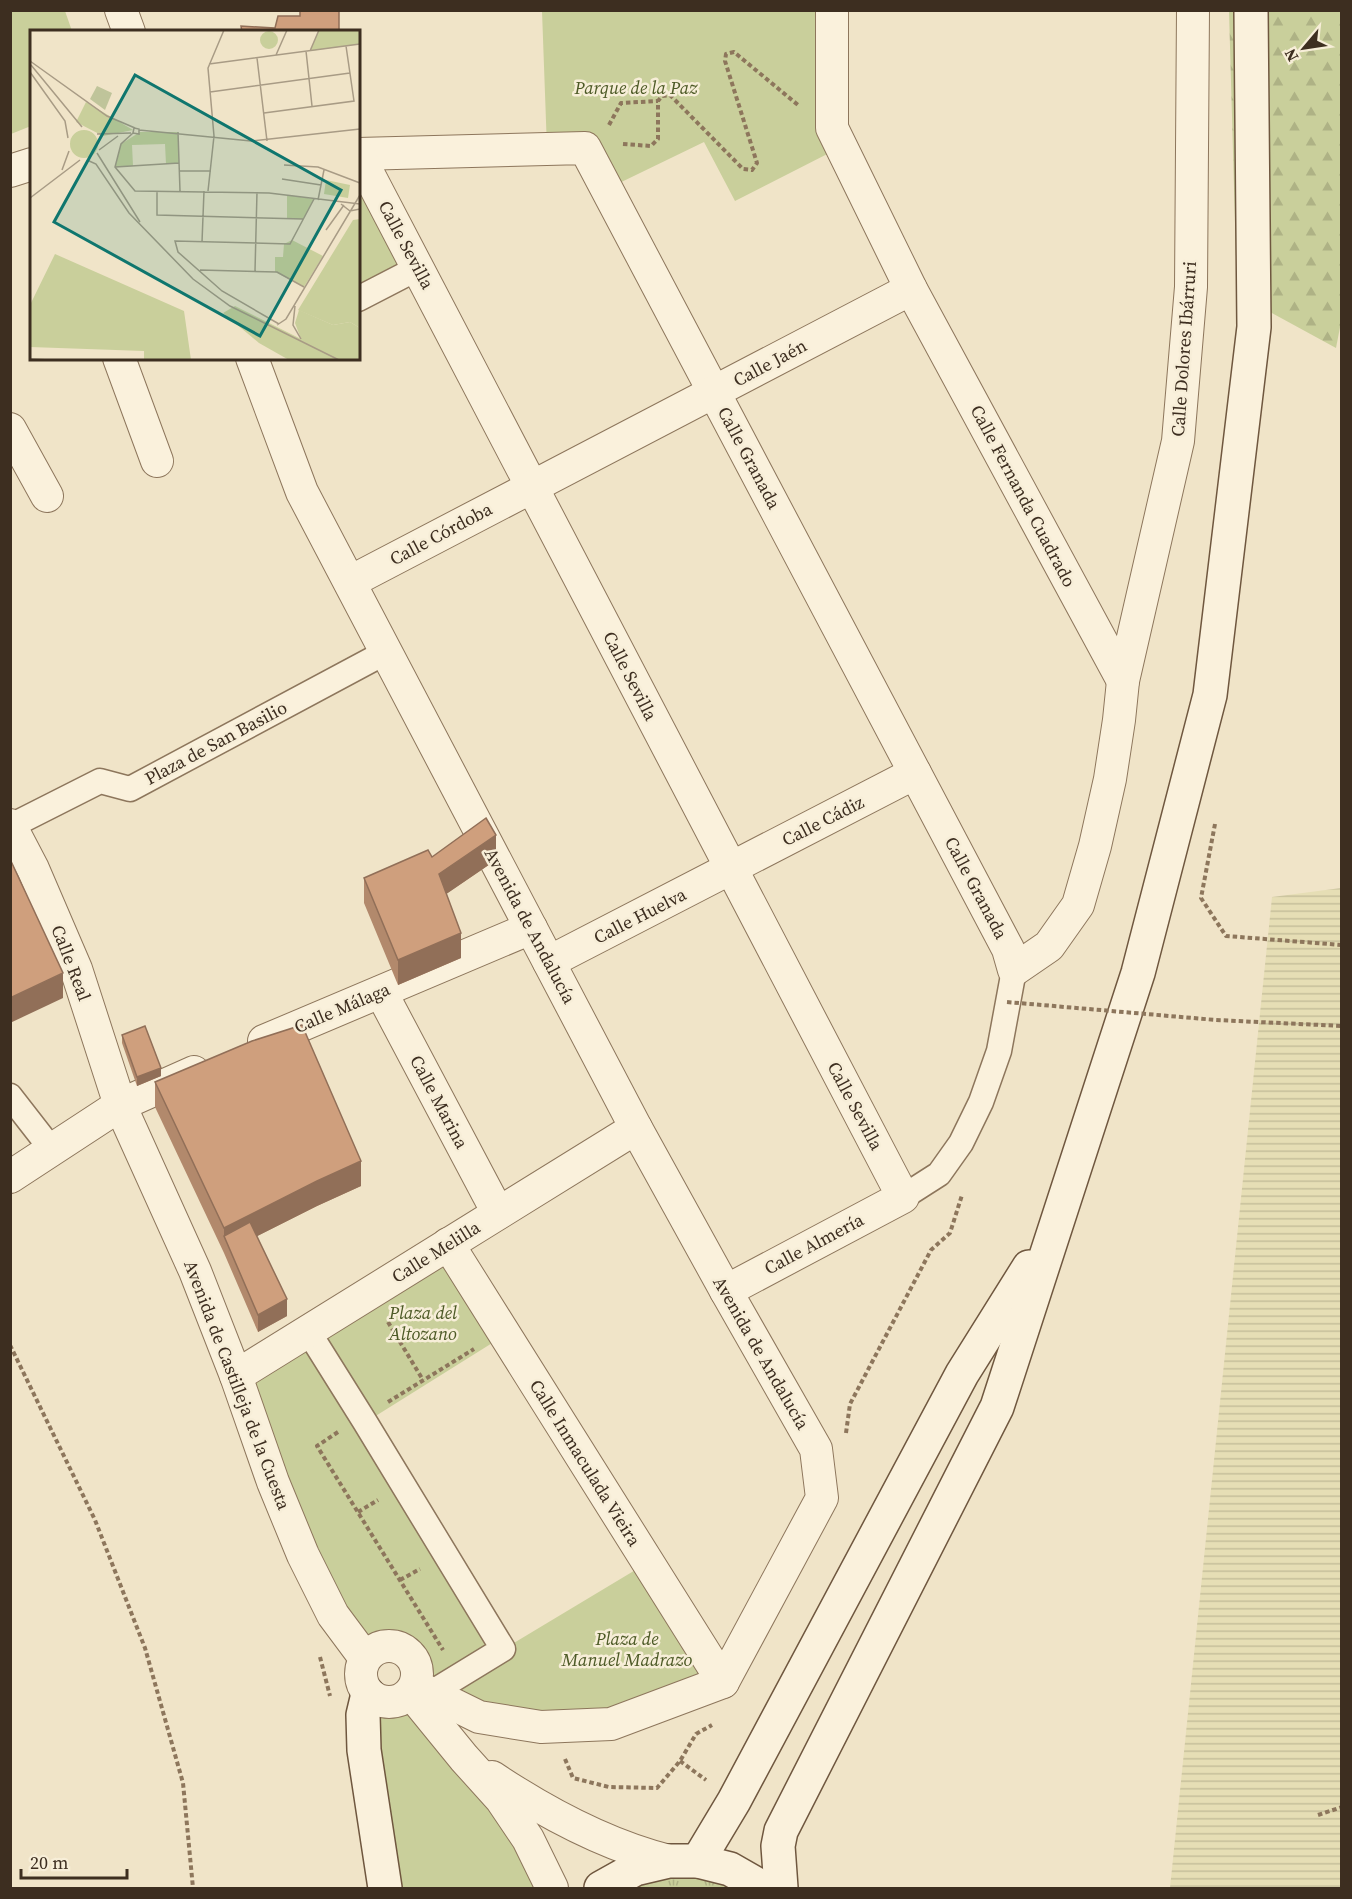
<svg xmlns="http://www.w3.org/2000/svg" width="1352" height="1899" font-family="'Source Serif 4',serif">
  <defs>
    <pattern id="farmland-rules" width="6" height="5" patternUnits="userSpaceOnUse" patternTransform="scale(1.5)"><rect width="6" height="5" fill="#e6deb5"/><path d="M0 2.5h6" fill="none" stroke="#c6bf9b"/></pattern>
    <pattern id="grass-tufts" width="24" height="20" patternUnits="userSpaceOnUse" patternTransform="scale(1.5)"><rect width="24" height="20" fill="#c9cf9b"/><path d="M3 7l-1-3M5 7V3M7 7l1-3M15 17l-1-3M17 17v-4M19 17l1-3" fill="none" stroke="#aeb285"/></pattern>
    <pattern id="forest-firs" width="22" height="20" patternUnits="userSpaceOnUse" patternTransform="scale(1.5)"><rect width="22" height="20" fill="#c9cf9b"/><path d="M5 1l3.5 6h-7zM16 11l3.5 6h-7z" fill="#aeb285"/></pattern>
  </defs>
  <rect width="100%" height="100%" fill="#f0e4c8"/>
  <path fill="url(#farmland-rules)" d="M1341,888v1000h-171l102,-991z"/>
  <path fill="url(#grass-tufts)" d="M675,1876l38,4 20,8h-101l7,-4z"/>
  <path fill="url(#forest-firs)" d="M1229,11h112l1,306 -6,31 -99,-54z"/>
  <g fill="#c9cf9b">
    <path d="M10,11h55l7,20 -40,1 -1,94 -20,8z"/>
    <path d="M542,11h290l9,136 -106,54 -31,-59 -97,47 -22,-41 -38,1z"/>
    <path d="M358,154l60,114 -60,31z"/>
    <path d="M448,1244l57,91 -139,87 138,227 143,-86 76,119 -182,45 -123,-51c-3,-31 -31,-41 -53,-18l-129,-282z"/>
    <path d="M376,1699l18,3 9,-3 149,189h-167z"/>
  </g>
  <g fill="none" stroke-linecap="round" stroke-linejoin="round">
    <g stroke="#8d765c" stroke-width="27">
      <g id="pedestrian">
        <path d="M358,299l60,-31"/>
        <path d="M11,826l89,-45 30,8 256,-137"/>
        <path d="M10,1096l42,54"/>
        <path d="M903,1197l36,-23 22,-31 20,-41 18,-51 15,-81"/>
        <path d="M308,1331l57,91 138,227 -72,44"/>
      </g>
    </g>
    <g stroke="#8d765c" stroke-width="34">
      <g id="minor">
        <path d="M121,10l8,22"/>
        <path d="M832,10v118l79,161 212,392"/>
        <path d="M358,154l227,-6 423,801 6,21 35,-24 29,-41 17,-59 15,-67 9,-59 4,-39 55,-240 13,-154 2,-277"/>
        <path d="M358,154l545,1043 -177,94"/>
        <path d="M10,171l22,-7"/>
        <path d="M119,358l38,103"/>
        <path d="M252,358l50,134 334,636 90,163 90,158 6,49 -99,184 -112,42 -70,3 -62,-10 -63,-31"/>
        <path d="M10,429l37,67"/>
        <path d="M350,582l561,-293"/>
        <path d="M10,825l23,44 43,100 44,136 75,166 41,105 37,106 30,73 30,60 32,43"/>
        <path d="M549,962l366,-189"/>
        <path d="M381,992l117,221"/>
        <path d="M264,1041l267,-113"/>
        <path d="M10,1177l110,-72 74,-33"/>
        <path d="M448,1244l275,438"/>
        <path d="M236,1376l400,-248"/>
        <circle cx="389" cy="1674" r="28"/>
        <path d="M411,1693l53,65 37,41 27,40 24,49"/>
        <path d="M492,1777c54,36 113,68 177,84"/>
      </g>
    </g>
    <g stroke="#6f573f" stroke-width="36">
      <g id="secondary">
        <path d="M368,1694l-5,21 1,35 21,138"/>
        <path d="M698,1861l36,-60 228,-427 67,-107"/>
        <path d="M601,1888l34,-19 34,-8h29l32,8 33,19"/>
        <path d="M781,1888l-3,-42 3,-15 216,-424 141,-434 72,-278 44,-368 -3,-317"/>
      </g>
    </g>
    <g stroke="#8d765c" stroke-width="4" stroke-dasharray="4.5 3" stroke-linecap="butt">
      <path d="M609,125l12,-22 37,-2"/>
      <path d="M623,144l28,2 7,-7v-38l4,-5 8,-1 73,74 9,1 5,-7 -32,-102 1,-7 8,-2 64,53"/>
      <path d="M1215,824l-14,74 25,38 116,9"/>
      <path d="M388,1322l35,58"/>
      <path d="M10,1345l85,175 50,128 38,135 10,105"/>
      <path d="M388,1402l86,-53"/>
      <path d="M338,1432l-21,14 126,204"/>
      <path d="M846,1433l4,-29 81,-154 19,-17 12,-38"/>
      <path d="M358,1512l20,-12"/>
      <path d="M400,1580l20,-11"/>
      <path d="M320,1657l10,39"/>
      <path d="M565,1759l8,19 36,9 48,1 23,-27 16,-27 16,-9"/>
      <path d="M680,1761l26,19"/>
      <path d="M1318,1815l24,-8"/>
    </g>
    <use href="#pedestrian" stroke="#faf1dc" stroke-width="24"/>
    <use href="#minor" stroke="#faf1dc" stroke-width="32"/>
    <use href="#secondary" stroke="#faf1dc" stroke-width="33"/>
    <path stroke="#8d765c" stroke-width="4" stroke-dasharray="4.5 3" stroke-linecap="butt" d="M1007,1002l209,18 126,6"/>
  </g>
  <g fill="#b2896c">
    <path d="M496,860l-50,34 15,64 -63,27 -34,-82v-25z"/>
    <path d="M122,1035l39,41 -24,10 -15,-43z"/>
    <path d="M155,1082l206,104 -44,20 -60,30 30,80 -29,16 -34,-79 -69,-146z"/>
  </g>
  <g fill="#916f58">
    <path d="M496,835v25l-57,39v-25z"/>
    <path d="M461,933v25l-63,27v-25z"/>
    <path d="M63,973v25l-53,25v-25z"/>
    <path d="M161,1068v8l-24,10v-9z"/>
    <path d="M361,1161v25l-44,20 -87,44 -6,-14v-8l93,-47z"/>
    <path d="M287,1299v17l-29,16v-17z"/>
  </g>
  <g fill="#cf9f7d" stroke="#916f58" stroke-width="1.5">
    <path d="M300,10h39v22h-97l-1,-6 34,2 3,-12h22z"/>
    <path d="M486,818l10,17 -57,39 22,59 -63,27 -34,-82 64,-28 4,7z"/>
    <path d="M10,859l53,114 -53,25z"/>
    <path d="M302,1025l59,136 -44,20 -93,47 -69,-146 97,-41z"/>
    <path d="M145,1026l16,42 -24,9 -15,-42z"/>
    <path d="M250,1222l37,77 -29,16 -34,-79z"/>
  </g>
  <g text-anchor="middle" stroke-width="5" stroke-linejoin="round" paint-order="stroke">
    <g font-size="18" font-style="italic" fill="#4d5a26" stroke="#f7eed8">
      <text x="636" y="94">Parque de la Paz</text>
      <text x="423" y="1319">Plaza del<tspan x="423" dy="21">Altozano</tspan></text>
      <text x="627" y="1645">Plaza de<tspan x="627" dy="21">Manuel Madrazo</tspan></text>
    </g>
    <g font-size="18" fill="#3d2e20" stroke="#f7eed8">
      <text transform="translate(406 245) rotate(62)" y="6">Calle Sevilla</text>
      <text transform="translate(1184 349) rotate(-86)" y="6">Calle Dolores Ibárruri</text>
      <text transform="translate(770 363) rotate(-28)" y="6">Calle Jaén</text>
      <text transform="translate(749 458) rotate(62)" y="6">Calle Granada</text>
      <text transform="translate(1023 496) rotate(62)" y="6">Calle Fernanda Cuadrado</text>
      <text transform="translate(441 534) rotate(-28)" y="6">Calle Córdoba</text>
      <text transform="translate(630 676) rotate(63)" y="6">Calle Sevilla</text>
      <text transform="translate(216 743) rotate(-28)" y="6">Plaza de San Basilio</text>
      <text transform="translate(823 821) rotate(-27)" y="6">Calle Cádiz</text>
      <text transform="translate(976 888) rotate(62)" y="6">Calle Granada</text>
      <text transform="translate(640 916) rotate(-27)" y="6">Calle Huelva</text>
      <text transform="translate(530 926) rotate(62)" y="6">Avenida de Andalucía</text>
      <text transform="translate(71 963) rotate(69)" y="6">Calle Real</text>
      <text transform="translate(342 1008) rotate(-23)" y="6">Calle Málaga</text>
      <text transform="translate(439 1102) rotate(62)" y="6">Calle Marina</text>
      <text transform="translate(855 1106) rotate(62)" y="6">Calle Sevilla</text>
      <text transform="translate(814 1244) rotate(-28)" y="6">Calle Almería</text>
      <text transform="translate(436 1252) rotate(-32)" y="6">Calle Melilla</text>
      <text transform="translate(761 1353) rotate(60)" y="6">Avenida de Andalucía</text>
      <text transform="translate(237 1385) rotate(69)" y="6">Avenida de Castilleja de la Cuesta</text>
      <text transform="translate(585 1463) rotate(58)" y="6">Calle Inmaculada Vieira</text>
    </g>
  </g>
  <g transform="translate(30 30)">
    <rect width="330" height="330" fill="#f0e4c8"/>
    <path d="M40 114a14 14 0 1 1 28 0a14 14 0 1 1-28 0ZM330,189v109l-10,-6 -17,3 -35,-15 55,-90zM25,224l129,57 7,49h-47v-9l-114,-4v-42z" fill="#c9cf9b"/>
    <path d="M205,276l66,33 -6,-16 4,-13 34,15 17,-3 10,6v32h-71l-30,-17 -36,-30z" fill="#c9cf9b"/>
    <path d="M67,56l15,7 -7,17 -15,-11z" fill="#bfc49a"/>
    <path d="M289,0h41v14l-50,7zM230 10a9 9 0 1 1 18 0a9 9 0 1 1-18 0ZM56,72l47,28 -30,6 -27,-14zM110,102h38l1,31 -13,1 -1,-20 -33,1 1,21 -18,1 6,-23zM296,150l24,5 -2,13 -24,-4zM257,165l27,4 -11,20h-16zM262,210l31,16 -19,31 -29,-15v-15h8l1,-13z" fill="#c9cf9b"/>
    <path fill="none" stroke="#a89b85" stroke-width="1.5" d="M276,21l6,55M280,21l9,-21M246,25l11,-25M227,28l10,83M0,31l77,55 28,12M179,34l151,-20M1,35l51,62M0,42l35,49 3,17M180,62l140,-19M234,83l90,-12 -8,-55M109,100l112,11 109,-12M148,102l2,59M103,103l1,-5 5,1v5l-6,-1 -12,11 -6,23 20,24 134,2 91,11M67,104l34,-1M69,120l19,-14M67,123l43,69M57,130l9,4 33,49 64,66 37,27 109,54M254,135l34,2 42,16M85,137l64,-4M32,140l7,-19M150,141h31M252,149l39,6M127,161v24l146,4M178,161l6,-55 -6,-68 16,-38M0,168l50,-38M288,170l6,-30M311,174l9,7 10,-2M296,200l18,-25M172,212l2,-51M170,240l77,2 27,15M225,241l2,-79M265,276l-2,19 8,14M249,294l-57,-33 -44,-39 -3,-11 115,3 24,-45M247,295l9,-6 74,-124M0,329l20,1"/>
    <path fill="#0f766e" fill-opacity="0.15" stroke="#0f766e" stroke-width="3" d="M105,45l206,115 -81,146 -206,-114z"/>
    <rect width="330" height="330" fill="none" stroke="#3d2e20" stroke-width="3"/>
  </g>
  <rect width="1352" height="1899" fill="none" stroke="#3d2e20" stroke-width="24"/>
  <g transform="translate(1304 48) rotate(241)" stroke="#f7eed8" stroke-width="4.5" paint-order="stroke">
  <path d="M0-4.5L10 22L0 15L-10 22Z" fill="#3d2e20"/>
  <text y="-9" font-size="16" font-weight="bold" text-anchor="middle" fill="#3d2e20">N</text>
  </g>
  <path d="M21 1869v9h106v-9" fill="none" stroke="#3d2e20" stroke-width="3"/>
  <text x="30" y="1869" font-size="18" fill="#3d2e20" stroke="#f7eed8" stroke-width="4.5" paint-order="stroke">20 m</text>
</svg>
